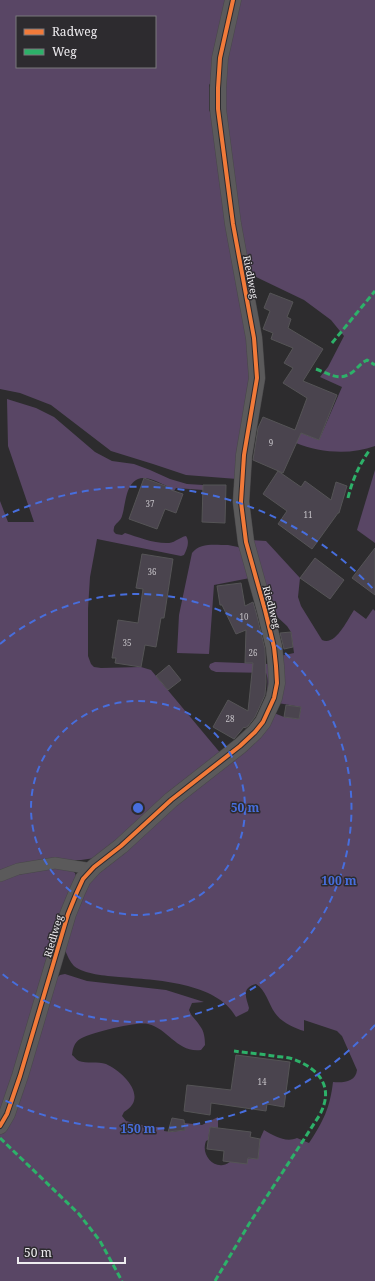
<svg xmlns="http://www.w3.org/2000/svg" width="375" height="1281" font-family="'Noto Serif',serif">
  <rect width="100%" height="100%" fill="#2d2c2e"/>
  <g fill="#594665" fill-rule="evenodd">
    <path d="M0,0h230l-16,78 -5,7v25l6,12 38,243 -16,114 -51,-4 -33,-11 -42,-13 -60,-46 -31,-12 -20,-4zM17,17h138v50h-138z"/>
    <path d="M236,0h139v446c-24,9 -55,7 -79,-3l5,-10 18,7 23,-53 -22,-10 8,-10 16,-31 -13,-16 -27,-20 -56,-27 -25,-154 2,-67z"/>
    <path d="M7,399l29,9 18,9 41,35 17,9 22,3 16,6 20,9 17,5 16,1v5l-27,-2 -2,3 -3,-1v-2c-9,-4 -24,-13 -33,-9 -13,6 -12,25 -16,37 -1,5 -8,8 -8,12 -1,4 0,4 2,6l6,1 3,-2c13,4 30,11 44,10 7,-1 11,-6 17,-7 4,6 1,13 -2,19l-3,1 -84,-17 -7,38 -2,32v47l3,8 3,3 7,1 40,-1 10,3 71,85 -127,103 -14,2h-27l-54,12v-371l8,21h26l-26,-76z"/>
    <path d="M375,470v73l-18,-13z"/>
    <path d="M251,540l15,1 34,37 -2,19 3,9 21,34c13,7 26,-21 32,-30l12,9 7,-10 2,2v670h-375v-151l53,-149 7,-6 5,-1 22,7 79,9 38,12 -12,1 -3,7c3,8 7,9 11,16 4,5 5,12 5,19l-4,5c-24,3 -32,-21 -53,-26 -11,-3 -58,9 -68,15 -6,4 -7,9 -8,16 2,1 4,5 7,6 7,3 19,0 27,3 18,8 43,34 18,48l-2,4 4,5 24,6h14v4l7,1 14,-2 -1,-7 18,2 16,-8v11l-8,-1 -2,13 -2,1c-5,12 5,26 17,24 3,0 6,-3 9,-4 9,-2 17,-3 26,-2l2,-20 4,-9c10,6 22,13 33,8l12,5c14,-21 21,-35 24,-61 10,1 23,0 24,-12l-15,-34 -5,-5 -33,-11v11c-10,-3 -23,-9 -29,-18 -7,-10 -9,-23 -19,-29 -15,4 -10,13 -7,24l-1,3 -12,6c-19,-35 -81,-37 -117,-40 -13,-1 -35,-3 -45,-11 -4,-4 -7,-11 -9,-16l12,-49 20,-29 177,-159 10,4 15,2 2,-12 -23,-4 2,-47 14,-3 -3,-21 -4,-6 -14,-13z"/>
    <path d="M228,545l10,2 3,2 9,29 -36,7 -5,69 -32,-1 2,-38 13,-62c8,-11 24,-8 36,-8z"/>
    <path d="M215,662l55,2 1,17 -8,26c3,-10 7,-24 3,-34l-50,-1 -5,-2 -2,-3 1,-3z"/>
    <path d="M52,867l19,3 4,3 2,7 -77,240v-241z"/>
  </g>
  <g fill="#4a444e" stroke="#555456">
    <path d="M270,293l23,9 -6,15 4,2 -3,9 35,21 -20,32 34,14 -18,45 -18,-7 -18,40 -30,-13 5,-32 5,-11 32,13 12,-32 -24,-15 10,-15 -9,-5 9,-15 -22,-9 2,-6 -10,-4 7,-18 -6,-3z"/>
    <path d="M278,471l23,16 4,-6 26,19 5,-18 11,4 -8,27h-1l-26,36 -34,-25 9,-13 -24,-17z"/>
    <path d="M144,478l27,10v2l12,4 -7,19 -11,-4 -8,20 -28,-10z"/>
    <path d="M203,485h23l-1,38 -23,-1z"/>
    <path d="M375,548v47l-23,-17z"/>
    <path d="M142,554l31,5 -9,59h-3l-5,29 -11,-2 -4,22 -26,-4 1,-5h-4l6,-38 20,3 5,-34 -7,-1z"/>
    <path d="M315,558l29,22 -14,19 -30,-21z"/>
    <path d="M241,583l4,23 8,-4 3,10 9,37 1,33 -1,13 -10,22 -7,9 -3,2 -1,-1 -10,12 -21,-12 15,-27 20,11 5,-48h-8l1,-33 -10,4 -14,-29h-2l-3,-19z"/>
    <path d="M291,632l2,15 -9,2 -4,-16z"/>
    <path d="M169,665l12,15 -13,10 -12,-14z"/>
    <path d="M286,705l15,2 -2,12 -15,-2z"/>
    <path d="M236,1055l54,7 -6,45 -17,-3 -1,7 -55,-8 -1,12 -26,-4 3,-26 44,5z"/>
    <path d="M172,1118l12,2 1,10 -17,2z"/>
    <path d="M210,1127l41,5 -1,5 10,2 -2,20 -10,-1 -1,6 -24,-3 1,-10 -17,-2z"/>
  </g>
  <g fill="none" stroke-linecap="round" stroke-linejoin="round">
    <g stroke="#49484a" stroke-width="12">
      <path id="street" d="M0,876l18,-7 37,-6 37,6"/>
    </g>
    <g stroke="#49484a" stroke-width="17">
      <path id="secondary" d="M0,1126l7,-12 13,-38 48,-162 9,-22 6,-13 11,-12 27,-21 50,-46 69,-54 15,-14 8,-10 11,-24 3,-15 -1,-17 -2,-19 -9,-37 -19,-68 -5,-40 3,-47 13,-77 -3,-40 -21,-114 -15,-115v-21l2,-30 13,-58"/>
    </g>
    <use href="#street" stroke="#5b5a5b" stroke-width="11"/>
    <use href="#secondary" stroke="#5b5a5b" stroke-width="16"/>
    <g stroke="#2db169" stroke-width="3" stroke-dasharray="6 3" stroke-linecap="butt">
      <path d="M332,343l43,-52"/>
      <path d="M316,369c18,7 26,14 41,-1 3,-3 6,-6 10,-8l8,5"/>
      <path d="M348,498c4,-17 11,-33 21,-47"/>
      <path d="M0,1138l79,76 21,27 22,40"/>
      <path d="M215,1281l34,-57 70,-108c16,-28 1,-47 -26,-57 -6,-2 -13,-2 -19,-3 -13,-2 -26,-3 -40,-5"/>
    </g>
    <g stroke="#2d2b2f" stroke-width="6">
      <path id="cycleway" d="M0,1126l7,-12 13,-38 48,-162 9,-22 6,-13 11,-12 27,-21 50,-46 69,-54 15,-14 8,-10 11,-24 3,-15 -1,-17 -2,-19 -9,-37 -19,-68 -5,-40 3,-47 13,-77 -3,-40 -21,-114 -15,-115v-21l2,-30 13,-58"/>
    </g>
    <use href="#cycleway" stroke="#f17a3a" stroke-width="4"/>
  </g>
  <g fill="none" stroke="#476edd" stroke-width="2" stroke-dasharray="7 5">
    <circle cx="138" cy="808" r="107"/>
    <path d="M0 644A214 214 0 1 1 0 972"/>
    <path d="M375 1025A321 321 0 0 1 2 1099M2 517A321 321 0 0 1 375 591"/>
  </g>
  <g text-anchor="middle" stroke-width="3" stroke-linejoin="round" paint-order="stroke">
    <g font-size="8" fill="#c5c2c7">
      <text x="271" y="446">9</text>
      <text x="150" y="507">37</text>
      <text x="308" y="518">11</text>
      <text x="152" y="575">36</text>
      <text x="244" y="620">10</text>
      <text x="127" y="646">35</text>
      <text x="253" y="656">26</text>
      <text x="230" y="722">28</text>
      <text x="262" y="1085">14</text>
    </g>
    <g font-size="10" fill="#eeecef" stroke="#2d2b2f">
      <text transform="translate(251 277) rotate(79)" y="4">Riedlweg</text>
      <text transform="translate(272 607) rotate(75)" y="4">Riedlweg</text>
      <text transform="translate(53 936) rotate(-74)" y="4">Riedlweg</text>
    </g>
  </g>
  <circle cx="138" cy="808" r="6" fill="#476edd" stroke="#2d2b2f" stroke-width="2"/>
  <g font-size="12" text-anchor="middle" font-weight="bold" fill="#476edd" stroke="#2d2b2f" stroke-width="3" stroke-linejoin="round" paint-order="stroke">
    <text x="245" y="812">50 m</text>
    <text x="339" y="885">100 m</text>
    <text x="138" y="1133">150 m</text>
  </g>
  <rect x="16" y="16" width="140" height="52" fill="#2d2b2f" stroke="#7a787c"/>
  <rect x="24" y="29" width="20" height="6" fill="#f17a3a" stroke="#7a787c"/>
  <text x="52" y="36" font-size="12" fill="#eeecef">Radweg</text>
  <rect x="24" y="49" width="20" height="6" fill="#2db169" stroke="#7a787c"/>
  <text x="52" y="56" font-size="12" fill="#eeecef">Weg</text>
  <path d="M18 1257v6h107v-6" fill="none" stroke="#eeecef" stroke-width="2"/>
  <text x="24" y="1257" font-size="12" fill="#eeecef" stroke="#2d2b2f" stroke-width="3" paint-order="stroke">50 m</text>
</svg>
